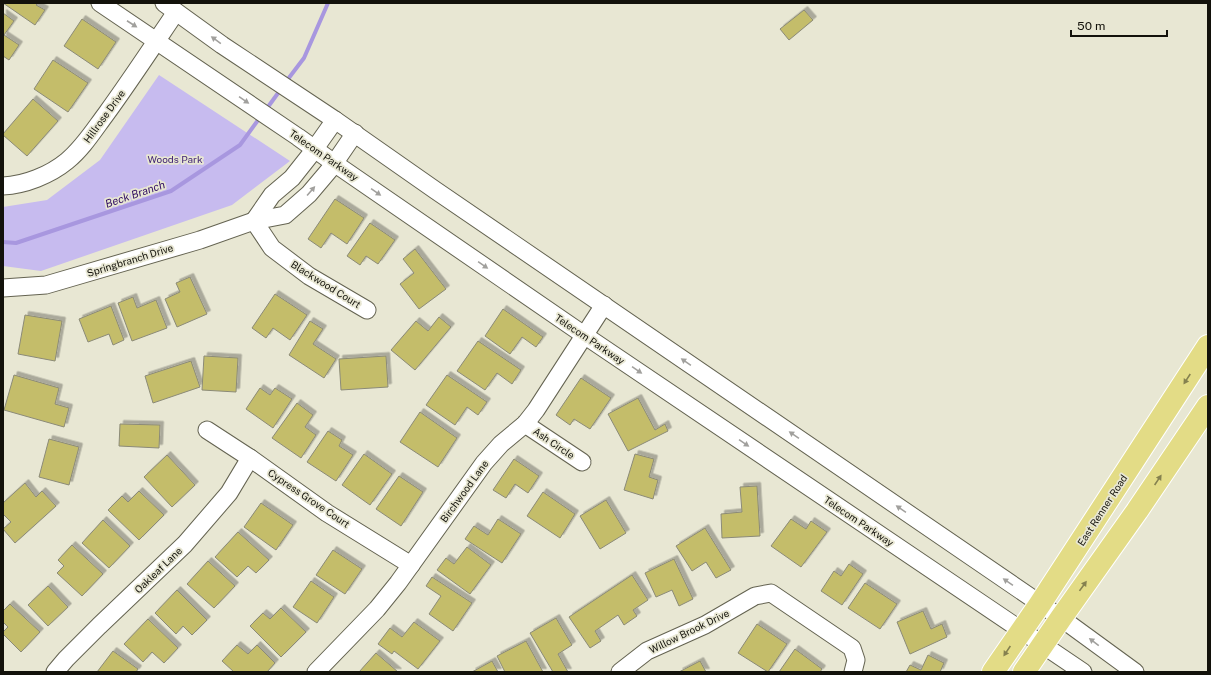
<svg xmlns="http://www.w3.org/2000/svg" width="1211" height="675" font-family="'Public Sans',sans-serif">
  <defs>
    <filter id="shadow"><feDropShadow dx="3.5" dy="-3.5" stdDeviation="0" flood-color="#0004"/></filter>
  </defs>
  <rect width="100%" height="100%" fill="#e8e7d3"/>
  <path fill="#c7bbef" d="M159,75l131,86 -58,44 -191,66 -38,-5v-59l44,-7 53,-40z"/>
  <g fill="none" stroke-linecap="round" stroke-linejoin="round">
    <g stroke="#a897df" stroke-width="4">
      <path d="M285,83l19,-25 24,-55"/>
      <path d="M265,111l16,-22"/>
      <path d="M3,242l13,1 155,-52 69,-46 21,-29"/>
    </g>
  </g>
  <g fill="#c4bd6b" stroke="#8b8a77" filter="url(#shadow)">
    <path d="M3,3h35l-2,2 9,5 -10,15z"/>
    <path d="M804,10l9,10 -24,20 -9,-11z"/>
    <path d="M3,13l11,8 -10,14 15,10 -10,15 -6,-4z"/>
    <path d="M82,19l34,23 -18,27 -34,-23z"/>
    <path d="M53,60l35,23 -20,29 -34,-23z"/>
    <path d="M33,99l25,22 -31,35 -24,-21v-1z"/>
    <path d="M335,199l29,19 -17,26 -16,-11 -10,15 -13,-9z"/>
    <path d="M370,223l25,17 -17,24 -12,-8 -6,9 -13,-9z"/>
    <path d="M415,249l31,40 -27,20 -19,-25 14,-11 -11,-14z"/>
    <path d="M190,277l17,37 -30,13 -12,-28 15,-7 -4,-9z"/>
    <path d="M275,294l32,21 -17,25 -17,-12 -7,10 -14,-10z"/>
    <path d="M133,297l4,11 19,-8 11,28 -35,13 -14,-38z"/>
    <path d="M111,306l13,34 -11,5 -4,-11 -21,8 -9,-23z"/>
    <path d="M503,309l40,28 -7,10 -14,-10 -12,17 -25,-18z"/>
    <path d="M25,315l37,6 -7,40 -37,-7z"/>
    <path d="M439,317l12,10 -36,43 -24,-20 25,-29 12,10z"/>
    <path d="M310,321l13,8 -10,15 23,15 -12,19 -35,-23z"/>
    <path d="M478,341l43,29 -9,14 -15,-11 -12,17 -28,-19z"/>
    <path d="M204,356l34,2 -2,34 -34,-2z"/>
    <path d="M386,356l2,31 -47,3 -2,-31z"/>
    <path d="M191,361l9,26 -47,16 -8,-27z"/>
    <path d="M14,375l45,13 -4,16 14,4 -5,19 -60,-17z"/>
    <path d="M447,375l40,27 -9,13 -11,-8 -12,18 -29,-20z"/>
    <path d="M581,378l30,20 -21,31 -16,-10 -4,6 -14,-10z"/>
    <path d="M260,388l10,7 5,-7 17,11 -19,29 -27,-19z"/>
    <path d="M638,398l17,32 10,-6 3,7 -40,20 -20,-37z"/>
    <path d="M297,403l16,12 -8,12 11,8 -15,23 -29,-20z"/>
    <path d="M420,412l37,26 -19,29 -38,-25z"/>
    <path d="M120,424l40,1 -1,23 -40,-2z"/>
    <path d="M328,431l14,9 -3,6 14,9 -17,26 -29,-19z"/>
    <path d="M49,439l30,8 -10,38 -30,-8z"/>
    <path d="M364,454l28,20 -22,31 -28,-20z"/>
    <path d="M635,454l19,5 -5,18 9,3 -5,19 -29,-9z"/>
    <path d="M167,455l28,30 -23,22 -28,-30z"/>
    <path d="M514,459l25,17 -11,17 -13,-9 -9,14 -13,-8z"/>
    <path d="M399,476l24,16 -22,34 -25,-17z"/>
    <path d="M25,483l11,14 6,-6 14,15 -41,37 -12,-14 8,-7 -8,-8v-11z"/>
    <path d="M757,486l3,50 -38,2 -1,-24 21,-2 -2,-25z"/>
    <path d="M139,491l25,24 -25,25 -31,-30 14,-14 6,6z"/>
    <path d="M543,492l32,22 -15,24 -33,-22z"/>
    <path d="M606,500l20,33 -26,16 -20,-33z"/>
    <path d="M261,503l32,22 -17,25 -32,-23z"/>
    <path d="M498,519l23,15 -19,29 -37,-24 9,-13 14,9z"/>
    <path d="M791,519l15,10 5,-8 16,11 -26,35 -30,-21z"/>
    <path d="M103,520l27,26 -21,22 -27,-25z"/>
    <path d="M705,528l26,42 -15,8 -10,-16 -14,9 -16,-25z"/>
    <path d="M238,532l31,28 -13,13 -8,-7 -11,11 -22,-20z"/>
    <path d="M72,545l31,29 -21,22 -25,-23 7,-7 -6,-6z"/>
    <path d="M467,547l24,18 -21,29 -33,-24 9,-12 8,6z"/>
    <path d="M333,550l29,19 -17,25 -29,-19z"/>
    <path d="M674,559l19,40 -14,7 -7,-16 -16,7 -11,-24z"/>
    <path d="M208,561l27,25 -21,22 -27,-24z"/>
    <path d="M849,564l14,10 -21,31 -21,-14 13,-20 7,5z"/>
    <path d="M632,575l16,25 -15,10 4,6 -13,9 -6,-10 -23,16 6,10 -11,7 -21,-31z"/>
    <path d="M432,577l40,26 -19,28 -24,-17 12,-18 -15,-10z"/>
    <path d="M311,581l23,16 -17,26 -24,-16z"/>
    <path d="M865,583l32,21 -17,25 -32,-21z"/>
    <path d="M48,586l20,21 -20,19 -20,-21z"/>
    <path d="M177,590l30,30 -15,15 -9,-9 -7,8 -21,-21z"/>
    <path d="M10,604l30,28 -19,20 -18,-18v-2l5,-5 -5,-5v-11z"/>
    <path d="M281,608l25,24 -25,25 -31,-31 13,-13 7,6z"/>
    <path d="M923,611l8,18 11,-5 5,13 -37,17 -13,-32z"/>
    <path d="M556,618l16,27 -14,9 10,18h-15l-23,-39z"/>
    <path d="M148,619l30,29 -14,15 -12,-11 -9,10 -19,-18z"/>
    <path d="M414,622l26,19 -22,28 -24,-18 -2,3 -14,-10 12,-16 12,9z"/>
    <path d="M757,624l30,20 -19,28 -30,-19z"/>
    <path d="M526,641l17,31h-38l-8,-16z"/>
    <path d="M237,645l11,9 9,-9 18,18 -8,9h-33l-12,-11z"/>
    <path d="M795,649l27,20 -2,3h-41z"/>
    <path d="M113,651l25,18 -2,3h-39z"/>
    <path d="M376,653l22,19h-39z"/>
    <path d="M928,655l16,8 -4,9h-34l4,-7 11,5z"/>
    <path d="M492,661l6,11h-26z"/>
    <path d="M700,661l6,11h-27z"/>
  </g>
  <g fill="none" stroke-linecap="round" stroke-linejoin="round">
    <g stroke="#646351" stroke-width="19">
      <g id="minor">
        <path d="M100,3l198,134 36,26 250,172 499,337"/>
        <path d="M164,3l58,42 113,75 100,70 626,428 74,54"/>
        <path d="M3,186c22,-1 47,-11 64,-25 16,-13 27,-31 39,-47 24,-33 47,-68 70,-102"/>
        <path d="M254,221l18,27 37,28 58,34"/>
        <path d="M254,221l18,-26 20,-17 19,-24 24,-34"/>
        <path d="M3,288l43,-3 154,-45 54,-19 31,-6 24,-21 22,-26 24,-35"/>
        <path d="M525,424l57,38"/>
        <path d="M207,430l43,28 77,55 84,52"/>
        <path d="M55,672l11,-13 33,-33 86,-82 44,-51 21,-35"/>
        <path d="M316,672l61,-63 21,-26 86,-120 17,-19 24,-20 11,-14 68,-105"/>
        <path d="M620,672l27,-21 58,-26 50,-29 16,-3 81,55 4,12 -3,12"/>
      </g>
    </g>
    <g stroke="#fff" stroke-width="24">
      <g id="major">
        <path d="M993,672l47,-68 168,-258"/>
        <path d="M1024,672l37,-54 76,-107 71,-105"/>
      </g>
    </g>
    <use href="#minor" stroke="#fff" stroke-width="17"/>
    <use href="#major" stroke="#e3dc86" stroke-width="22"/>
  </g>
  <defs><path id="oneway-solid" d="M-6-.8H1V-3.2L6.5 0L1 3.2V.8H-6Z"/></defs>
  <g fill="#a1a09d">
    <use href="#oneway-solid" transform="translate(132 24) rotate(33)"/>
    <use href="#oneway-solid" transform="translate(216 40) rotate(-144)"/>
    <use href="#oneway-solid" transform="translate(244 100) rotate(34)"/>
    <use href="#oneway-solid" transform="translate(311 191) rotate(-49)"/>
    <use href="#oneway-solid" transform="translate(376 192) rotate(35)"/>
    <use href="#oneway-solid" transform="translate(483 265) rotate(35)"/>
    <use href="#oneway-solid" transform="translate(686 362) rotate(-145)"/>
    <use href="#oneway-solid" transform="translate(637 370) rotate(34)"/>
    <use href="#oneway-solid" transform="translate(794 435) rotate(-146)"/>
    <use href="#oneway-solid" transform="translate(744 443) rotate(34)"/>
    <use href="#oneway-solid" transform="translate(901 509) rotate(-146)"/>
    <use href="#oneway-solid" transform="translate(1008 582) rotate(-146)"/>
    <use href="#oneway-solid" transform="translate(1094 642) rotate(-143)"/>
  </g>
  <g fill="#85814f">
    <use href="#oneway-solid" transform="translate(1187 379) rotate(123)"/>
    <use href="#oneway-solid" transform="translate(1158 480) rotate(-56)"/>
    <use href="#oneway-solid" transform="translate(1083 586) rotate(-54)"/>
    <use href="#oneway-solid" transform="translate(1007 651) rotate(124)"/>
  </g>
  <g text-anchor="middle" stroke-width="3.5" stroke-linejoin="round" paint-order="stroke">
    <g font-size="10" fill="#13120b" stroke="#e8e7d3">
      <text transform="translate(104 116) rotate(-54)" y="4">Hillrose Drive</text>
      <text transform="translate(324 155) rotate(35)" y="4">Telecom Parkway</text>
      <text transform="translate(130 260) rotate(-17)" y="4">Springbranch Drive</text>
      <text transform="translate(326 284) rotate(32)" y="4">Blackwood Court</text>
      <text transform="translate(590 339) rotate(34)" y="4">Telecom Parkway</text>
      <text transform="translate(554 443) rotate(34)" y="4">Ash Circle</text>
      <text transform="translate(464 491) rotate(-54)" y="4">Birchwood Lane</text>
      <text transform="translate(309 498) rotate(34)" y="4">Cypress Grove Court</text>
      <text transform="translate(1102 510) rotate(-57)" y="4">East Renner Road</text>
      <text transform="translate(859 521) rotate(34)" y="4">Telecom Parkway</text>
      <text transform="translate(158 570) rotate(-44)" y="4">Oakleaf Lane</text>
      <text transform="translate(689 631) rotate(-26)" y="4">Willow Brook Drive</text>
    </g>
    <g font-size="10" fill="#3d1e71" stroke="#e8e7d3">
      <text x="175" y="163">Woods Park</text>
    </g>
    <g font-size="11" font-style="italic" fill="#320f64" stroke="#e8e7d3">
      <text transform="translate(135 194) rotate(-19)" y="4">Beck Branch</text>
    </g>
  </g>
  <rect width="1211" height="675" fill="none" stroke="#13120b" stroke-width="8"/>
  <path d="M1071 30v6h96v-6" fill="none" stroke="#13120b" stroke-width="2"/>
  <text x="1077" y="30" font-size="12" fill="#13120b" stroke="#e8e7d3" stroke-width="3" paint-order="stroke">50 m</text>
</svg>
